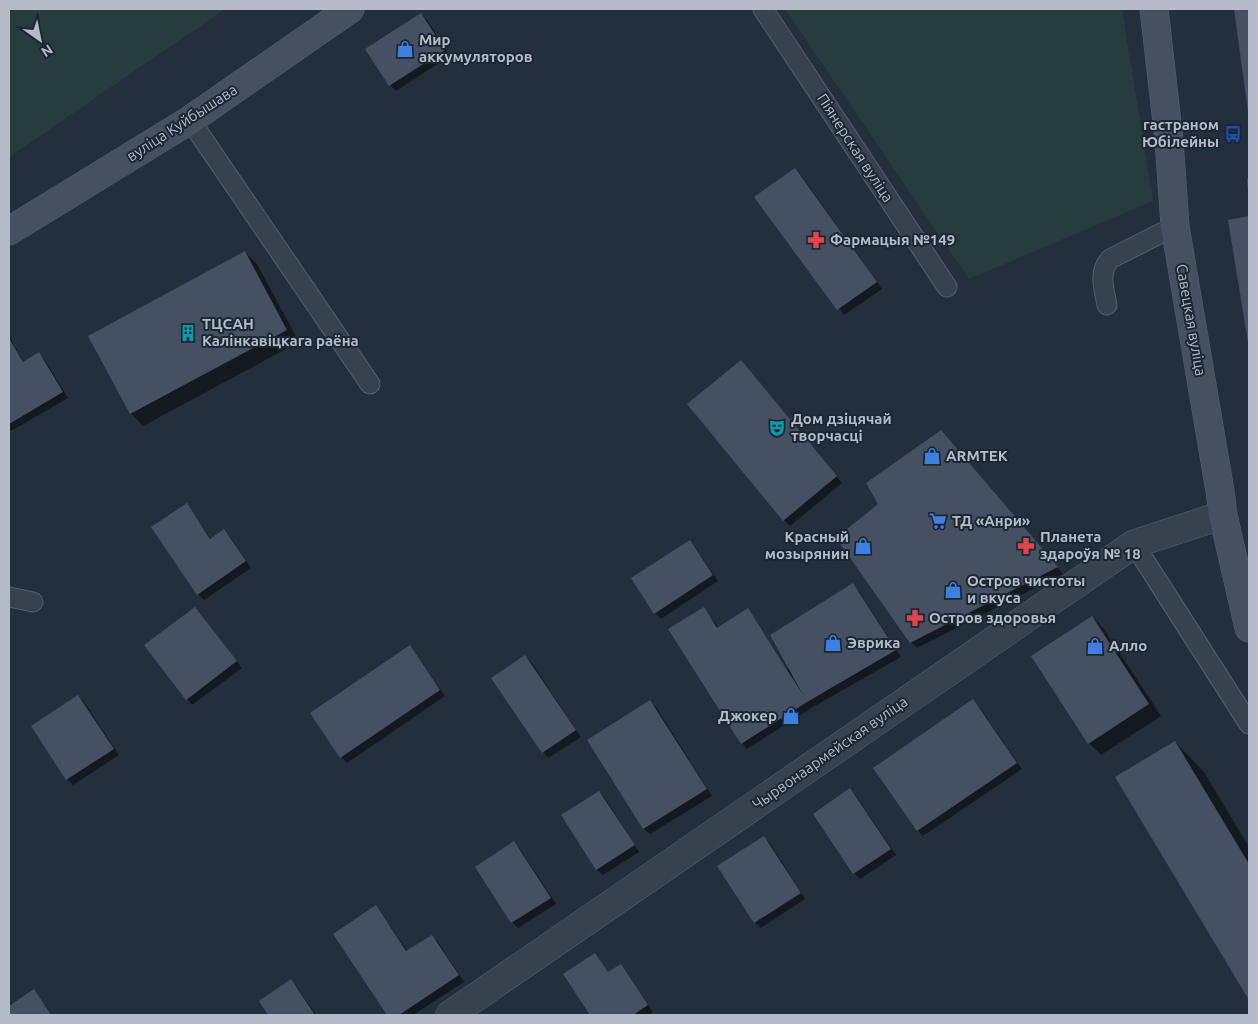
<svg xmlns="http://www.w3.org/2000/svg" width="1258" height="1024" font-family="Ubuntu,sans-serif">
  <rect width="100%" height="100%" fill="#242f3e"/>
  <g fill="#263c3f">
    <path d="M9,9h216l-216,148z"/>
    <path d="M785,9h337l31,192 -184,78z"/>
  </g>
  <g fill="#0007">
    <path d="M1235,9h14v102z"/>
    <path d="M421,14l6,6 23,36 -54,35 -6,-6z"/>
    <path d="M795,170l6,5 81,114 -38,26 -88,-117z"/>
    <path d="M1249,217v123l-20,-119z"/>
    <path d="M245,252l12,12 42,78 -156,84 -12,-12 -41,-78z"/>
    <path d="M9,336l15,27 15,-9 6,6 23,38 -57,33 -2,-2z"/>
    <path d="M746,367l96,116 -52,43 -6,-6z"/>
    <path d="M947,438l116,136 -146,74 -6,-6 -32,-138z"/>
    <path d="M186,505l6,6 19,28 13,-8 6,6 21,31 -47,32 -6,-6 -45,-67z"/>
    <path d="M689,541l6,6 23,34 -57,38 -6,-6z"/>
    <path d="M853,585l6,6 42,66 -88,50 -66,42 -5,-6 -39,-135 16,20 28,-18 6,6 34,53z"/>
    <path d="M200,614l42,54 -50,37 -5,-6z"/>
    <path d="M1092,617l12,12 57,87 -60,39 -12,-12z"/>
    <path d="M410,647l5,6 30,43 -98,67 -6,-6z"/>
    <path d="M525,656l6,6 50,75 -33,21 -5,-6z"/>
    <path d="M78,696l6,6 35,53 -46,30 -6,-6z"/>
    <path d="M973,701l6,6 43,62 -99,67 -6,-6z"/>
    <path d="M650,702l6,5 56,89 -62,38 -6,-5 -55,-89z"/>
    <path d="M1175,742l29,30 45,75v151l-133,-221z"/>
    <path d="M850,790l6,6 40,59 -36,24 -6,-6 -39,-59z"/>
    <path d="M599,792l6,6 34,54 -36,23 -6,-5 -35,-54z"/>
    <path d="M764,838l6,5 35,56 -44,29 -6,-6 -36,-56z"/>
    <path d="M514,843l6,6 36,55 -38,24 -6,-6z"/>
    <path d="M375,907l6,6 27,39 24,-16 6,6 26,40 -51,33h-24l-54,-81z"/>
    <path d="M595,955l14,18 12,-7 5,6 27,40 -5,3h-57l-27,-40z"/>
    <path d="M291,981l6,6 19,28h-47l-9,-14z"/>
    <path d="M34,991l17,24h-42v-7z"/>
  </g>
  <g fill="#455162">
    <path d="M1234,9h15v103h-1z"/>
    <path d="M421,13l24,37 -56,36 -24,-37z"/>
    <path d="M795,168l82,114 -40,28 -83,-113z"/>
    <path d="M1249,178v13h-1l-1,-12z"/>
    <path d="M1249,216v126h-1l-20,-122z"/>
    <path d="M245,251l42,79 -157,84 -42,-78z"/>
    <path d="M9,338l14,24 16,-10 24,40 -54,32z"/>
    <path d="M741,360l96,116 -54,45 -96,-117z"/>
    <path d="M941,430l117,137 -148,76 -74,-105 42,-34 -12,-21z"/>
    <path d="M187,503l23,36 14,-10 22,32 -49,34 -46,-68z"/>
    <path d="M690,540l23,35 -59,39 -23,-36z"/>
    <path d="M853,583l43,67 -89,52 -66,42 -73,-115 36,-22 13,21 31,-20 55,87 -33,-60z"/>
    <path d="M195,607l42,54 -51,39 -42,-55z"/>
    <path d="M1092,616l57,88 -61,40 -57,-88z"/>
    <path d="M410,645l30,45 -100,68 -30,-45z"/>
    <path d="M525,655l51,75 -34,23 -51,-75z"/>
    <path d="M78,695l36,54 -48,31 -35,-54z"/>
    <path d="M973,699l44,64 -100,68 -44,-63z"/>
    <path d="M650,700l57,89 -64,40 -56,-89z"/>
    <path d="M1175,741l74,123v136l-134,-223z"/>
    <path d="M850,788l41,61 -38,25 -40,-60z"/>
    <path d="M599,791l36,54 -39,25 -35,-55z"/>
    <path d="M764,836l37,57 -47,30 -37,-57z"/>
    <path d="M514,841l37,57 -40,25 -36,-56z"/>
    <path d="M376,905l30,46 26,-16 27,40 -60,40h-12l-54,-81z"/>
    <path d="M595,953l13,19 13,-8 27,41 -15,10h-43l-27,-41z"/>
    <path d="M291,979l24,36h-47l-9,-14z"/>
    <path d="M34,989l17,26h-42v-9z"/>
  </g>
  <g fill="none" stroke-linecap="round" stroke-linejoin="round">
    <g stroke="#565f6c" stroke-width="21">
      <g id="lane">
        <path d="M763,9l184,278"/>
        <path d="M190,120l180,264"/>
        <path d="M1107,305c-3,-17 -9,-32 3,-46l65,-33"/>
        <path d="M1134,544l115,180"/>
        <path d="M9,597l24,5"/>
      </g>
    </g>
    <g stroke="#565f6c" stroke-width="29">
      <path id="street" d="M450,1015l684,-471 89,-29"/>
    </g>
    <g stroke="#565f6c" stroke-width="29">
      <g id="secondary">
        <path d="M1154,9l15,131 6,86 45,265 3,24 26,113"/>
        <path d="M9,231l181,-111 160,-111"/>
      </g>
    </g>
    <use href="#lane" stroke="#38414e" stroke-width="19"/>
    <use href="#street" stroke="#38414e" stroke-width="28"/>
    <use href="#secondary" stroke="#465061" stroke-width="28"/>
  </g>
  <defs>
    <g id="shop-bare" transform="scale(1.35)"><path d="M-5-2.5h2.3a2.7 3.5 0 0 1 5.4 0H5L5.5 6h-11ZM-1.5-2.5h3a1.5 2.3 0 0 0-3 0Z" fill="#3f7fe0" stroke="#1d2633" stroke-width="2.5" paint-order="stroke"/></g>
    <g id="bus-bare" transform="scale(1.35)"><path d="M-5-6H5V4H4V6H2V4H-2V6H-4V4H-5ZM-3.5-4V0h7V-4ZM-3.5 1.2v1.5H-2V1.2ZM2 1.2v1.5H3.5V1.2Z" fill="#1a4fb4" stroke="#1d2633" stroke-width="2.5" paint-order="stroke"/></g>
    <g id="pharmacy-bare" transform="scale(1.35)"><path d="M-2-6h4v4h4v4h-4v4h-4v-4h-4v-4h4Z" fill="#e0444e" stroke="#1d2633" stroke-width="2.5" paint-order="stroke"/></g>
    <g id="building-bare" transform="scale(1.35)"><path d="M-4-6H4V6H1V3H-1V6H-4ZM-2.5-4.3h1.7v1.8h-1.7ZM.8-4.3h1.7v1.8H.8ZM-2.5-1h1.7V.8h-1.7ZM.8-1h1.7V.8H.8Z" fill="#0f9aa8" stroke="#1d2633" stroke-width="2.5" paint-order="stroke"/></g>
    <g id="theatre-bare" transform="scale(1.35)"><path d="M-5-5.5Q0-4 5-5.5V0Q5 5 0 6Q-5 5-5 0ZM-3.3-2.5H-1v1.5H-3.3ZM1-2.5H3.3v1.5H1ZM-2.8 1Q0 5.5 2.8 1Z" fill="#0f9aa8" stroke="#1d2633" stroke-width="2.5" paint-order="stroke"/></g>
    <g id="supermarket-bare" transform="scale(1.35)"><path d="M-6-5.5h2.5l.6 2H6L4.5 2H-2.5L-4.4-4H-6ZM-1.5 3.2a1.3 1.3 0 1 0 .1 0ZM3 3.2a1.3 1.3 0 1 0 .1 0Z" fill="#3f7fe0" stroke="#1d2633" stroke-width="2.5" paint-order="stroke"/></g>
  </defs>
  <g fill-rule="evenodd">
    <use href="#shop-bare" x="405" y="49"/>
    <use href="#bus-bare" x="1233" y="134"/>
    <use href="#pharmacy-bare" x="816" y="240"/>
    <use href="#building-bare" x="188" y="333"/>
    <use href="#theatre-bare" x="777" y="428"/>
    <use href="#shop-bare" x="932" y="456"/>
    <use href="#supermarket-bare" x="938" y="521"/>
    <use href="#shop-bare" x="863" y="546"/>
    <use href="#pharmacy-bare" x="1026" y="546"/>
    <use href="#shop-bare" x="953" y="590"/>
    <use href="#pharmacy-bare" x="915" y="618"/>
    <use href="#shop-bare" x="833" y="643"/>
    <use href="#shop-bare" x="1095" y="646"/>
    <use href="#shop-bare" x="791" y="716"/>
  </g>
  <g text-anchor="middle" stroke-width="4" stroke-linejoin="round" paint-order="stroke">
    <g font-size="15" font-weight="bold" fill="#b4bcc9" stroke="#1d2633" text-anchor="start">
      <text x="419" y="45">Мир<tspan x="419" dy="17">аккумуляторов</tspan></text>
      <text x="1219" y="130" text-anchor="end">гастраном<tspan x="1219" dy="17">Юбілейны</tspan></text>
      <text x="830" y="245">Фармацыя №149</text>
      <text x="202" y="329">ТЦСАН<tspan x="202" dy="17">Калінкавіцкага раёна</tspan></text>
      <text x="791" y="424">Дом дзіцячай<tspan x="791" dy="17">творчасці</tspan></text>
      <text x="946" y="461">ARMTEK</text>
      <text x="952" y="526">ТД «Анри»</text>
      <text x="849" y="542" text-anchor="end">Красный<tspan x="849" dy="17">мозырянин</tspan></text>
      <text x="1040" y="542">Планета<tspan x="1040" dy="17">здароўя № 18</tspan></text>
      <text x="967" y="586">Остров чистоты<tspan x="967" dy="17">и вкуса</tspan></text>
      <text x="929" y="623">Остров здоровья</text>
      <text x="847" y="648">Эврика</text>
      <text x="1109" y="651">Алло</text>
      <text x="777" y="721" text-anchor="end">Джокер</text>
    </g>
    <g font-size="15" fill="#b4bcc9" stroke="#1d2633">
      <text transform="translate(182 123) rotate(-33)" y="5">вуліца Куйбышава</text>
      <text transform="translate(855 148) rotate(57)" y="5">Піянерская вуліца</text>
      <text transform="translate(1191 320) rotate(80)" y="5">Савецкая вуліца</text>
      <text transform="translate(830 753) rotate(-35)" y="5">Чырвонаармейская вуліца</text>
    </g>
  </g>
  <rect width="1258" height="1024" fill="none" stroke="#b4bcc9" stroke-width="20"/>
  <g transform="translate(40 40) rotate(147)" stroke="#1d2633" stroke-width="4" paint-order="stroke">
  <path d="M0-4L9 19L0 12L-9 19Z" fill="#b4bcc9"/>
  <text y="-8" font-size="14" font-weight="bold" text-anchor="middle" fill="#b4bcc9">N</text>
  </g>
</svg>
